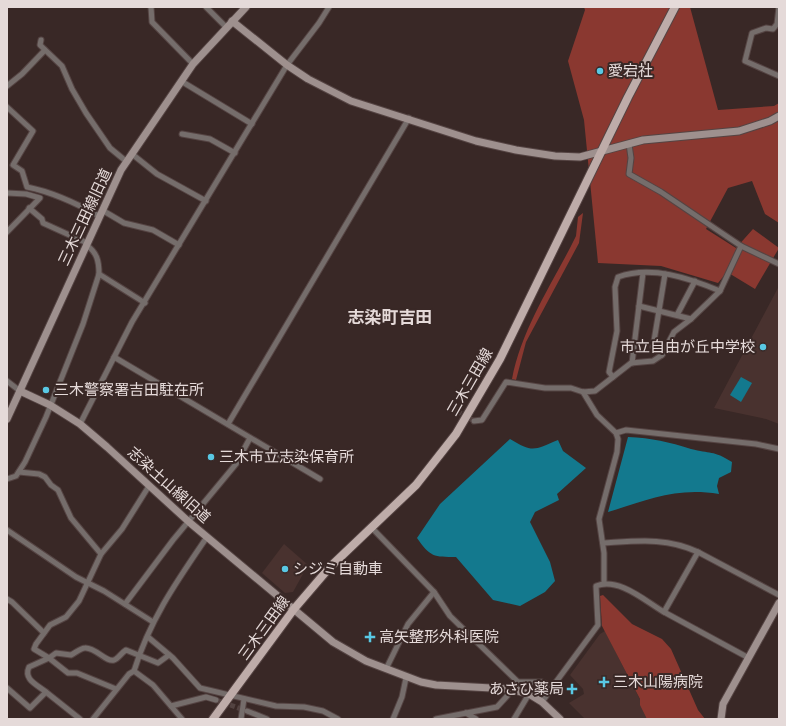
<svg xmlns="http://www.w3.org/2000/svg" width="786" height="726" font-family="'Exo 2','Noto Sans JP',sans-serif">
  <rect width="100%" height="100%" fill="#392826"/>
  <g fill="#49322f">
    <path d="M779,286v138l-13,-5 -52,-11z"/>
    <path d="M284,544l24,21 -15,27 -8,1 -23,-20z"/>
    <path d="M605,631l45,88h-65l-16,-16 15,-9 -1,-5 -13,-14 30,-41z"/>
  </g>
  <g fill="#8a3830">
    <path d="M584,7h106l28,103 56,-4 5,-3v120l-14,-9 -13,-33 -24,7 -22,41 30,19 17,-19 26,19 -24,41 -28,-17 -9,11 -57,-17 -63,-3 -14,-143 -16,-59 17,-51z"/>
    <path d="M583,213l-4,30 -53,99 -10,38 -4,-1c9,-47 36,-89 58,-131l6,-12 2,-19z"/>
    <path d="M603,595l29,29 30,15 9,10 27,61 7,9h-58l-7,-14v-6l-38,-73 -2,-30z"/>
  </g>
  <g fill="#13798e">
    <path d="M741,377l11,6 -11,19 -11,-7z"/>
    <path d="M628,437c24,1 41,5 63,12 19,5 22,1 41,13l-1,10 -12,6 -2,8 2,8c-44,-7 -70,6 -111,18z"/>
    <path d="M510,439c23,14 24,11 48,1l5,11 23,17 -29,26 2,6 -24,12 -5,10 20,40 5,19 -10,11 -25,14 -27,-6 -37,-43c-22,0 -26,0 -39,-19l23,-34z"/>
  </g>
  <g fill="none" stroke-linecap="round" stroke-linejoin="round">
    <g stroke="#534341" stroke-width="5" stroke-dasharray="5 2.5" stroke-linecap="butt">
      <path d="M457,411l17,10"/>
      <path d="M216,700l31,11"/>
    </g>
    <g stroke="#554443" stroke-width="7">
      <g id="street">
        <path d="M151,7l1,15 41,42"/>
        <path d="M206,7l20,20"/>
        <path d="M779,7l-2,17 -4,5 -7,-1 -14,5 -7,28 34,15"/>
        <path d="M41,40l-1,5 22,21 10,23 14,24 24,35 17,14"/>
        <path d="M181,81l71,43"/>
        <path d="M7,86l15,-12 23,-24"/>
        <path d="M7,107l26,24 -20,34 9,6 5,16c25,5 49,16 72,29"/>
        <path d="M182,134l28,5 25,14"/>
        <path d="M629,144l2,14 -2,16 32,18 80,54 38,18"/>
        <path d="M132,154l25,20 49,27"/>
        <path d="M7,193l19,1 14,4 -33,34"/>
        <path d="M29,208l13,11 1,4 44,20"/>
        <path d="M102,210l22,13 29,7 26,15"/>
        <path d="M99,274l46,29"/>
        <path d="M639,306l52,13"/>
        <path d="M677,315l18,-34"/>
        <path d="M662,355l-9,-8 12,-73"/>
        <path d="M114,357l206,122"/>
        <path d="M632,363l11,-90"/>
        <path d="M613,377l-4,-5 8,-41 -2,-44 3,-10c33,-12 71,1 102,14"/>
        <path d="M7,381l13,10"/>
        <path d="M583,392l14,23 19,18 2,6 -1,13 -18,67 5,34v30"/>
        <path d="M454,408l3,3"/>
        <path d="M474,421l8,-1 24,-38 39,6h26l12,4 12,-1 36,-28 22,-2 9,-6 12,-23 17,-13 29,-28 21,-45"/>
        <path d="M80,424l52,-102 155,-257 32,-42 10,-16"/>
        <path d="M228,424l181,-306"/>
        <path d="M616,433l10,-3 130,14 23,5"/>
        <path d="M19,472l20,2 6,3 6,8 7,5 13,28 30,36"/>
        <path d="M7,479l9,-3 9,-14 21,-45 37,-93 16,-50c0,-13 -2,-22 -13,-29"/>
        <path d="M371,527l63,65 16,24 68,66"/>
        <path d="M7,530l69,47 28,14 49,31"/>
        <path d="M603,543c34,-2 63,-6 95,9"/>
        <path d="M7,599l5,3 32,31"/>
        <path d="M125,604l48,-64 63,-76 14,-26"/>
        <path d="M148,637l25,21 27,30 76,18 28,1 19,4 15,8"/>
        <path d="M747,657l-83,-45 34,-60 81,43"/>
        <path d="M386,669l22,-45 26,-32"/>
        <path d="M134,671l19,14 29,34"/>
        <path d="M7,688l23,20 16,-16 34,27"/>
        <path d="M116,689l-39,-16h-9l-19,-15 -15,-9 2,-5 14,-19 16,-8 13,-16 22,-47 21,-25 27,-43"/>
        <path d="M519,691l-1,-9h24l11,4 45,-61 -2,-39c23,-9 49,15 68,26"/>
        <path d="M46,692c-8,-7 -23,-12 -17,-25l20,-9 7,-5 15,2c4,-2 10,-7 14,-7 10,-1 22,15 29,12 4,-1 7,-7 12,-10l32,13 11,-8"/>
        <path d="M542,702l11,-16"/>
        <path d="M171,706l35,-9 10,3"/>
        <path d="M247,711l20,8"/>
        <path d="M466,713l10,6"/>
        <path d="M93,719l36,-45 5,-3c16,-52 43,-90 73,-134"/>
        <path d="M241,719l3,-20"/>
        <path d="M393,719l9,-22 4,-19"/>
        <path d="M436,719l61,-12 11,-12 2,-6"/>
        <path d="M514,719l15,-25"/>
      </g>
    </g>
    <g stroke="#554443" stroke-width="9">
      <g id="secondary">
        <path d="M232,21l55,44 21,14 43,22 125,40 40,9 39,6 25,1 63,-17 96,-9 31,-10 9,-5"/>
        <path d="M20,391l30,14 30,19 27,23 82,75 144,120 33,19 55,21 15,3 74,4 19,5 13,8 18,17"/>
        <path d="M7,419l114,-249 72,-106 53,-57"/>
        <path d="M721,719l2,-15 56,-101"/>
      </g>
    </g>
    <g stroke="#554443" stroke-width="10">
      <path id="primary" d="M213,719l81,-110 36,-42 86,-82 40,-51 44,-75 128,-262 47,-90"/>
    </g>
    <use href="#street" stroke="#756d6b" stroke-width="5"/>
    <use href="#secondary" stroke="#9e908e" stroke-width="7"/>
    <use href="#primary" stroke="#beaca9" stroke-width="8"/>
  </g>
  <g fill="#59c8e4" stroke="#392826" stroke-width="1.5">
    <circle cx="600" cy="71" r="4"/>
    <circle cx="763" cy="347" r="4"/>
    <circle cx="46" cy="390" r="4"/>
    <circle cx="211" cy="457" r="4"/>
    <circle cx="285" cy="569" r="4"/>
    <path d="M368 631h4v4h4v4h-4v4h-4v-4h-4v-4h4z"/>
    <path d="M602 676h4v4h4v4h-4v4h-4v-4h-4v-4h4z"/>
    <path d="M570 683h4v4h4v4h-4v4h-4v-4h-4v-4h4z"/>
  </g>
  <g text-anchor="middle" stroke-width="4" stroke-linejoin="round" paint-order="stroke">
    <g font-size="15" fill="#e5dad9" stroke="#392826" text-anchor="start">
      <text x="608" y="76">愛宕社</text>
      <text x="755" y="352" text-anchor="end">市立自由が丘中学校</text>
      <text x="54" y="395">三木警察署吉田駐在所</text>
      <text x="219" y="462">三木市立志染保育所</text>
      <text x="293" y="574">シジミ自動車</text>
      <text x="379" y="642">高矢整形外科医院</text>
      <text x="613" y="687">三木山陽病院</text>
      <text x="564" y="694" text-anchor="end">あさひ薬局</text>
    </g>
    <g font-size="15" fill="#e5dad9" stroke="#392826">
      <text transform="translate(85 217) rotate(-65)" y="5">三木三田線旧道</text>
      <text transform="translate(470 382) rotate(-60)" y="5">三木三田線</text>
      <text transform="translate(169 485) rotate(42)" y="5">志染土山線旧道</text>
      <text transform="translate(264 628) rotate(-54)" y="5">三木三田線</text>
    </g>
    <g font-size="17" font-weight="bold" fill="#e5dad9" stroke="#392826">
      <text x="390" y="323">志染町吉田</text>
    </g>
  </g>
  <rect width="786" height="726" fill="none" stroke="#e5dad9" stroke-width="16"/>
</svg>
